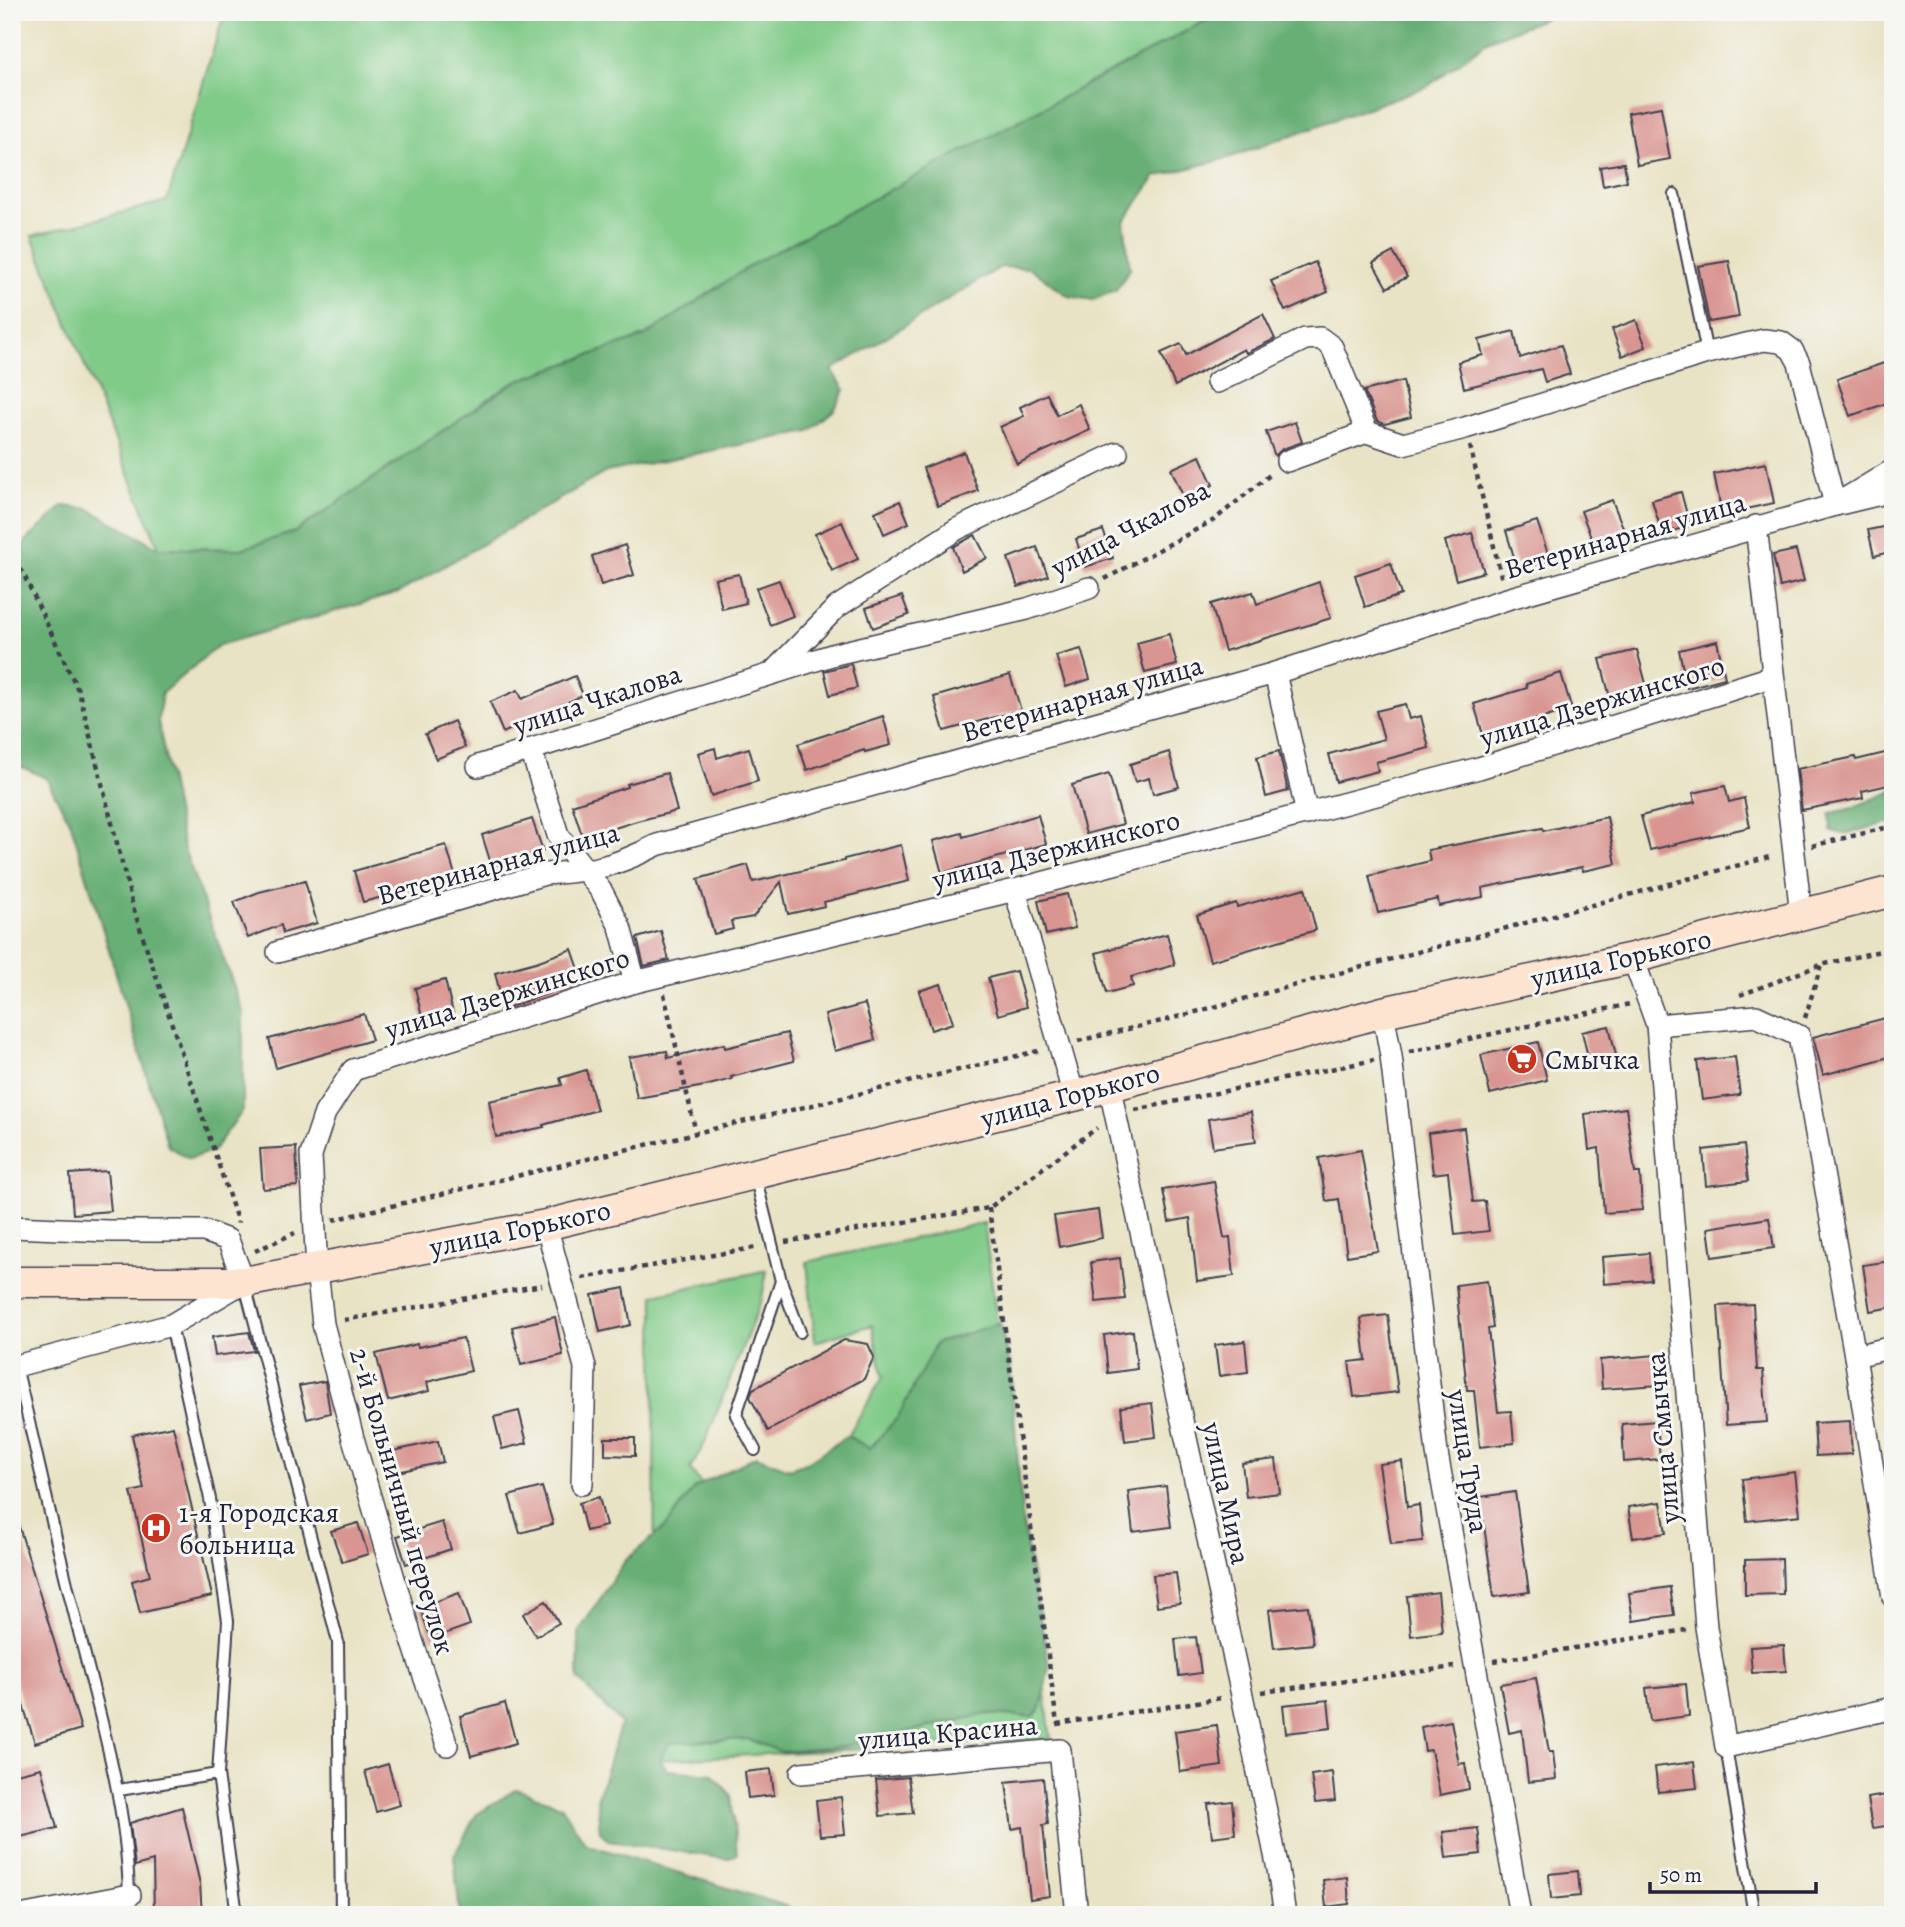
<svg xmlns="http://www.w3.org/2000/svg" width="1905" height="1927" font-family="Alegreya,serif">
  <rect width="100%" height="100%" fill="#f6f6f2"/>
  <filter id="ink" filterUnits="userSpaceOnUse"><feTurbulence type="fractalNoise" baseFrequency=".0143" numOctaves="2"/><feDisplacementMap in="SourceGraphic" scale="14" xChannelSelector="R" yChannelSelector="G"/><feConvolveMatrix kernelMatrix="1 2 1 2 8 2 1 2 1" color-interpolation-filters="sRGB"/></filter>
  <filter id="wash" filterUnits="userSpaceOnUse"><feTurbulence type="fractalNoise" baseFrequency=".00686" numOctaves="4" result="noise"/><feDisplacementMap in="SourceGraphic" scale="28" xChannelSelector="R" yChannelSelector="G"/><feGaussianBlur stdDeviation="1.57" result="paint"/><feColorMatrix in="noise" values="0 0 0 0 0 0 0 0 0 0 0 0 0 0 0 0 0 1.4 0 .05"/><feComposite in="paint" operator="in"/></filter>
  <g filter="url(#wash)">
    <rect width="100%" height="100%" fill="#e9e3c5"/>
    <g fill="#81cb89" stroke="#527662" stroke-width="2">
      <path d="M240,12h982l-468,251 -109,73 -131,46 -219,150 -54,17 -82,-1 -127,-312 135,-35 55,-180z"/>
      <path d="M984,1223l67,516 -396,21 -1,-465 113,-25 -5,28 -59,149 -13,22 35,46 101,-43 57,-95 -11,-52 -57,17 -8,-80z"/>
    </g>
    <g fill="#68af75" stroke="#456858" stroke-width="2">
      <path d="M1222,12h339l-72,28 -61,46 -200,72 -73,19 -31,45 6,47 -14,21 -23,10 -25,-4 -38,-28 -29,-1 -169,103 13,20 -11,20 -25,21 -203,41 -208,121 -179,52 -57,48 -4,28 25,125 60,166v98l-30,41 -24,8 -21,-13 -97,-322 -25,-46 -24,-11 -10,-1v-188l14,-37 37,-35 26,3 70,39 82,1 54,-17 219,-150 131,-46 109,-73z"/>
      <path d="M1893,791v31l-49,12 -13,-3 -1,-18 16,-3z"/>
      <path d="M1000,1323l10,41 13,162 26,140 -8,42 -8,9 -46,-3 -146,33 -59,5 -35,-13 -77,4 -10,16 7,11 45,4 19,21 6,59 -10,5 -119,-19 -8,-9 -3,-31 24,-77 -43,-44 1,-48 46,-70 42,-36 27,-37 62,-32 33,13 17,-6 41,-27 23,12 28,-31 38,-74z"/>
      <path d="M516,1789l45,17 25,38 203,63 2,8h-331l-6,-59 22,-41z"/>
    </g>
    <g id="blocks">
      <g fill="#d99591">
        <path d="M1661,107l9,52 -33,6 -9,-52z"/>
        <path d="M1624,163l3,18 -24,5 -3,-19z"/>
        <path d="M1393,252l14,25 -20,11 -14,-25z"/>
        <path d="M1729,261l10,56 -30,5 -11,-56z"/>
        <path d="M1315,262l13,30 -43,19 -14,-30z"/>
        <path d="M1263,314l12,25 -29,14 -2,-4 -69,37 -14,-33 20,-9 5,11z"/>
        <path d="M1636,320l10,27 -24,9 -10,-27z"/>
        <path d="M1514,331l6,27 41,-13 9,29 -25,8 -4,-13 -77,19 -6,-26 25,-7 -4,-15z"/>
        <path d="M1893,360v41l-43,15 -13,-37z"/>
        <path d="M1403,381l8,36 -26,7 -8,-3 -13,-30z"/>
        <path d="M1047,394l10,21 22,-11 11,26 -73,34 -17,-37 24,-11 -4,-9z"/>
        <path d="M1295,422l7,20 -20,7 -7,7 -9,-24z"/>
        <path d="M964,452l14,39 -40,15 -15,-38z"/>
        <path d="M1200,456l13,29 -29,13 -13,-29z"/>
        <path d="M1766,463l8,40 -52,11 -8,-40z"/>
        <path d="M1681,492l9,34 -28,8 -10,-34z"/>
        <path d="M1612,500l12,30 -31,12 -12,-31z"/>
        <path d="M900,501l9,22 -25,11 -9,-22z"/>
        <path d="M1537,521l13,39 -32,10 -12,-39z"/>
        <path d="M842,522l16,37 -26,12 -17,-37z"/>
        <path d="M1893,525v26l-19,5 -6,-26z"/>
        <path d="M1103,530l10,28 -28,9 -9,-28z"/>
        <path d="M1472,533l12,39 -28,8 -11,-39z"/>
        <path d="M975,535l12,23 -25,13 -9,-24z"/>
        <path d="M625,545l9,30 -33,10 -9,-29z"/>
        <path d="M1037,547l11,29 -30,11 -10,-29z"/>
        <path d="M1796,550l8,31 -24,6 -7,-32z"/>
        <path d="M1391,563l10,32 -36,12 -10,-32z"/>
        <path d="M739,574l7,29 -24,6 -7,-30z"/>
        <path d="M779,580l14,36 -23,9 -14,-37z"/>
        <path d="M1319,582l12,36 -106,33 -14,-47 42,-12 4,12z"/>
        <path d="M902,596l7,19 -36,13 -7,-20z"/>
        <path d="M1169,634l8,31 -32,8 -8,-30z"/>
        <path d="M1717,641l8,37 -38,10 -8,-38z"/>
        <path d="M1081,649l9,30 -24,8 -10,-31z"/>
        <path d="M1637,650l12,45 -37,10 -12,-46z"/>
        <path d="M851,664l6,24 -27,7 -6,-24z"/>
        <path d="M1561,673l11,37 -64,17 1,4 -25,7 -10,-34 53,-16 -1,-4z"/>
        <path d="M1010,675l11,35 -77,21 -10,-34z"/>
        <path d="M575,676l8,19 -80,38 -13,-31 28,-12 4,9z"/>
        <path d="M1405,704l4,15 12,-3 8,32 -53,14 2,9 -42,11 -7,-28 55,-15 -8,-28z"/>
        <path d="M883,716l8,29 -26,7 -1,-2 -57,20 -9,-26z"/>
        <path d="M454,721l11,26 -29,12 -11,-25z"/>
        <path d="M715,748l2,10 32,-10 9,33 -47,15 -13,-43z"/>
        <path d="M1279,751l9,40 -22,6 -9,-40z"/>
        <path d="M1893,751v33l-31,7 1,7 -61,12 -5,-41 58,-12 1,3z"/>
        <path d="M1169,752l10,35 -26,7 -4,-16 -14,4 -5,-18z"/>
        <path d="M667,773l10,38 -40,10 -54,17 -11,-33 55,-18v-3z"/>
        <path d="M1109,774l14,50 -37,10 -14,-49z"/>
        <path d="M1725,786l4,16 15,-4 6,29 -100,23 -9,-34 54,-14 -2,-9z"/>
        <path d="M1038,815l8,29 -104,29 -9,-32 29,-8 1,4z"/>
        <path d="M1607,817l9,47 -33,7 -1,-4 -100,21 1,9 -44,9 -1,-7 -60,14 -9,-37 61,-15 -2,-11 114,-22 1,3z"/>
        <path d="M532,819l11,32 -51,16 -10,-32z"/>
        <path d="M446,845l10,33 -93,24 -9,-31z"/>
        <path d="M901,845l8,36 -85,21 1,4 -37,8 -7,-32 -28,35 -22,4 2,8 -19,5 -16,-55 50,-14 5,17 91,-21v-2z"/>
        <path d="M305,881l12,42 -34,10 -2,-8 -33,13 -14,-36 25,-10z"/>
        <path d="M1305,888l11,42 -106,31 -13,-46 39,-12 1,4z"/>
        <path d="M1067,894l8,34 -29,7 -8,-34z"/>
        <path d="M661,931l8,29 -25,6 -7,-28z"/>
        <path d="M1167,934l8,31 -44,12 2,9 -26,7 -11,-40z"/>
        <path d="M572,949l11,32 -79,28 -9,-36 41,-11z"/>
        <path d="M1016,971l10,36 -28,8 -10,-37z"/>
        <path d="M445,980l8,33 -30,8 -8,-33z"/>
        <path d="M941,984l12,39 -22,7 -12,-39z"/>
        <path d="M865,1004l10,36 -40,11 -10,-36z"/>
        <path d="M364,1014l8,26 -96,28 -7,-29z"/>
        <path d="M1893,1016v40l-70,19 -10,-38z"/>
        <path d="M1609,1026l7,29 -27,6 -7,-29z"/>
        <path d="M787,1033l7,28 -63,16 1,2 -27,7 -68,12 -8,-41 38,-6 1,7 56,-14 1,4z"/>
        <path d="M1538,1042l9,38 -57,14 -9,-39z"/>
        <path d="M1735,1057l5,38 -38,5 -5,-39z"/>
        <path d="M586,1070l11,40 -54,15 1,2 -48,10 -7,-36 73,-16 -2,-7z"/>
        <path d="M1626,1108l9,65h5l2,37 -38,3 -5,-65 -10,2 -4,-36z"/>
        <path d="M1251,1112l5,30 -43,6 -5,-29z"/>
        <path d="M1464,1128l9,74 12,-1 4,30 -34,4 -7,-63 -15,2 -5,-41z"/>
        <path d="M1744,1145l4,36 -42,5 -3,-36z"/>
        <path d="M296,1147l2,39 -35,3 -3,-40z"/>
        <path d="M1361,1150l17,101 -31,5 -8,-57 -13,2 -7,-43z"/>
        <path d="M107,1171l4,40 -38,3 -3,-40z"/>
        <path d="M1214,1181l10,57 6,-1 4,39 -37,5 -7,-63 -21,4 -6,-32z"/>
        <path d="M1098,1210l4,28 -43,9 -5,-31z"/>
        <path d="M1769,1218l5,30 -62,9 -4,-29z"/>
        <path d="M1649,1253l2,27 -47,4 -2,-27z"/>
        <path d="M1120,1258l5,41 -29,3 -5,-40z"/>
        <path d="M1891,1261l2,46 -23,4 -7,-46z"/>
        <path d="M1487,1281l6,47 -5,1 10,83 13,-1 3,32 -34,4 -6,-57h-7l-11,-105z"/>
        <path d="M624,1288l7,37 -31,7 -8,-37z"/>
        <path d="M1753,1304l4,66h6l4,52 -41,3 -8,-119z"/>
        <path d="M1388,1315l10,77 -44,5 -5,-35 17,-2 -5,-42z"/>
        <path d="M555,1317l8,38 -42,10 -9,-38z"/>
        <path d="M1133,1331l4,38 -29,4 -4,-38z"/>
        <path d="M249,1332l5,19 -39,5 -3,-19z"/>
        <path d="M463,1338l8,33 -44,11 2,9 -41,10 -12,-47 41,-10 1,3z"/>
        <path d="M844,1340l24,4 6,13 -10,22 -96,52 -18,-34 3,-8z"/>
        <path d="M1245,1341l3,31 -29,4 -4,-31z"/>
        <path d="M1656,1355l3,30 -57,4 -2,-29z"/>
        <path d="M325,1381l5,32 -23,6 -8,-33z"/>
        <path d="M1152,1403l4,34 -31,4 -4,-34z"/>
        <path d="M519,1411l8,32 -25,6 -8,-32z"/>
        <path d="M1657,1421l3,38 -36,3 -2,-38z"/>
        <path d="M1850,1421l2,33 -36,2 -2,-33z"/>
        <path d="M173,1426l39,170 -72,17 -8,-32 18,-5 -19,-84 13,-3 -12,-54z"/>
        <path d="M605,1438h30v18l-30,-1z"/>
        <path d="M438,1441l5,21 -59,13 -4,-21z"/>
        <path d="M1276,1459l4,34 -34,4 -4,-34z"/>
        <path d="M1402,1461l5,46 12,-2 4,36 -32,3 -12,-80z"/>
        <path d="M1795,1472l5,43 -53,6 -5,-42z"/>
        <path d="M1166,1486l5,41 -38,5 -5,-41z"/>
        <path d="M542,1487l11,37 -33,9 -11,-37z"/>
        <path d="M1515,1492l14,100 -35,5 -14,-100z"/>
        <path d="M599,1497l7,29 -20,5 -7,-28z"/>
        <path d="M1661,1502l5,31 -33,5 -5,-31z"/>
        <path d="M17,1520l64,209 -46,14 -23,-73v-149z"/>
        <path d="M442,1522l9,27 -45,15 -9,-28z"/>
        <path d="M358,1523l10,31 -26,8 -11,-31z"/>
        <path d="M1782,1559l1,35 -38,1v-35z"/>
        <path d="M1176,1573l4,30 -23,3 -4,-31z"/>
        <path d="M1670,1587l4,28 -41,6 -4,-28z"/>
        <path d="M1438,1592l4,40 -31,4 -4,-40z"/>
        <path d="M459,1593l11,32 -39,14 -11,-32z"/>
        <path d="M546,1601l13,22 -23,13 -13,-22z"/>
        <path d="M1308,1606l5,38 -39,4 -5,-38z"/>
        <path d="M1196,1637l5,36 -22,3 -4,-37z"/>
        <path d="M1784,1645l2,26 -34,2 -2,-26z"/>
        <path d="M1536,1678l13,74h4l3,27 -28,3 -6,-52 -13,3 -9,-49z"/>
        <path d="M1686,1684l3,32 -39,5 -4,-33z"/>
        <path d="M1328,1700l3,28 -45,5 -3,-28z"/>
        <path d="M505,1703l11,40 -45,13 -11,-40z"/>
        <path d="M1451,1721l8,43 6,-1 4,26 -29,6 -9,-45 -6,1 -4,-24z"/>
        <path d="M1217,1725l5,41 -42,6 -5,-41z"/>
        <path d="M1694,1762l3,26 -39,4 -3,-25z"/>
        <path d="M388,1764l12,41 -24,7 -11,-41z"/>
        <path d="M41,1768l16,60 -45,11v-64z"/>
        <path d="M771,1769l3,26 -26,3 -3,-26z"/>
        <path d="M1332,1772l3,29 -20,2 -4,-28z"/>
        <path d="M908,1777l5,36 -33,3 -4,-36z"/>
        <path d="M1043,1778l5,46 -5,1 7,71 -20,3 -8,-72 -10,2 -6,-47z"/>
        <path d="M1893,1794v31l-21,3 -5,-30z"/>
        <path d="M841,1797l4,37 -25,2 -4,-36z"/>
        <path d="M1232,1801l3,33 -23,3 -4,-33z"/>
        <path d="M182,1807l18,77 2,31h-48l-1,-54 -18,5 -5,-43z"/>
        <path d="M1478,1828l3,26 -35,4 -3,-26z"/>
        <path d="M1578,1871l2,25 -29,3 -2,-25z"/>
        <path d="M1347,1877l2,27 -23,3 -3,-27z"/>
      </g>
    </g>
  </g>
  <g filter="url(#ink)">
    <use href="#blocks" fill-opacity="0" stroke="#403f50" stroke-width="2"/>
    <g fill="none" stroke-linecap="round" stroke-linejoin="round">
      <g stroke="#403f50" stroke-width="14">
        <g id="lane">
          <path d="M1674,194l33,159"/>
          <path d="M755,1175l26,106"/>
          <path d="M245,1285l93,357 3,273"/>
          <path d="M171,1325l39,174 18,122 -10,153 19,141"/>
          <path d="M16,1366c21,89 40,177 63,266 23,92 52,186 50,283"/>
          <path d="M755,1450l-19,-35 45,-134 19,51"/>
          <path d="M1726,1747l28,168"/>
          <path d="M119,1790l99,-16"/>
        </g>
      </g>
      <g stroke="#403f50" stroke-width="24">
        <g id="street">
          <path d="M1217,382l88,-43 15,-1 12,9 35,85"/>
          <path d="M1287,461l80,-29 36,12 62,-16 242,-75 57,-13 17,2 11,8 7,13 36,142 58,-14"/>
          <path d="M1756,526l45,388"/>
          <path d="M773,672l64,-65 120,-78 160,-76"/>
          <path d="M1275,673l32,141"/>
          <path d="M531,750l27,85 44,57 18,35 15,55"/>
          <path d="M478,766l357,-112 192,-45 62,-21"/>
          <path d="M1015,890l59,206"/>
          <path d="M278,952l267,-78c48,-3 69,-7 112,-29l618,-172 232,-74 328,-94 58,-35"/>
          <path d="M1633,958l24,67 49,602 20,120 167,-39"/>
          <path d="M1383,1012l8,44 46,397 83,462"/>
          <path d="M1657,1025l99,-9 43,20 56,320 38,241"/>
          <path d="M1109,1085l133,610 36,174 7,46"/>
          <path d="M546,1225l39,142 -3,117"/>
          <path d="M12,1227l96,4h96l24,9 16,42 -73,43 -159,42"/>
          <path d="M1855,1356l38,-9"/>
          <path d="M447,1745l-35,-105 -59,-202 -30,-114 -6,-54 -6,-115 14,-42 28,-43 282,-88 380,-92 464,-122 293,-91"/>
          <path d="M801,1773l259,-23 17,165"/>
          <path d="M25,1915l105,-20"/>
        </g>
      </g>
      <g stroke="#403f50" stroke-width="33">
        <path id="secondary" d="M12,1282h232l302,-57 528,-129 309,-84 250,-54 260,-67"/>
      </g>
      <g stroke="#403f50" stroke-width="4.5" stroke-dasharray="5 5" stroke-linecap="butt">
        <path d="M1470,446l32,134"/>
        <path d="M12,562l11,11 56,119 54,215 105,316"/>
        <path d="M1105,579l109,-59 57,-46"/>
        <path d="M1812,846l81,-20"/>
        <path d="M664,994l32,139"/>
        <path d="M1740,995l81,-30 72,-17"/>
        <path d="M1805,1018l16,-53"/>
        <path d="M1078,1041l88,-21 607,-164"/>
        <path d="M1409,1052l221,-48"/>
        <path d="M1135,1110l239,-50"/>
        <path d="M989,1208l68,516"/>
        <path d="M333,1220l709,-170"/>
        <path d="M785,1242l204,-34 108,-80"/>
        <path d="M255,1251l40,-18"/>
        <path d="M582,1278l177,-31"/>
        <path d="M344,1320l198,-35"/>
        <path d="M1494,1661l192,-31"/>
        <path d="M1262,1692l192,-25"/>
        <path d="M1057,1724l165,-26"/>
      </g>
      <use href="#lane" stroke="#fff" stroke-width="10"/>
      <use href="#street" stroke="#fff" stroke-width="21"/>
      <use href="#secondary" stroke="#fde4d1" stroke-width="30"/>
    </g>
  </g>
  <defs>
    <g id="supermarket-disc" transform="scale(1.575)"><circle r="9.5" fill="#c8321e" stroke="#f6f6f2"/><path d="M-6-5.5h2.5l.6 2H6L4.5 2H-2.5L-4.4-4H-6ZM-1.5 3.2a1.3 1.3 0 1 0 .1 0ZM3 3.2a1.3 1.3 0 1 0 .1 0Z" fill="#fff"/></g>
    <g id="hospital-disc" transform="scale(1.575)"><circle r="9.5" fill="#c8321e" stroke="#f6f6f2"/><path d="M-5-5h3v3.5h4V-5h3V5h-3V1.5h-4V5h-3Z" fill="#fff"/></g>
  </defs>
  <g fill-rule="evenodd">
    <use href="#supermarket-disc" x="1522" y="1059"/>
    <use href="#hospital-disc" x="156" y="1528"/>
  </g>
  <g text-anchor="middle" stroke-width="6" stroke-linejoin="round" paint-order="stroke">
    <g font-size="28" fill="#22223b" stroke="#f6f6f2">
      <text transform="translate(1130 528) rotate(-28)" y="10">улица Чкалова</text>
      <text transform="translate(1625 535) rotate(-16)" y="10">Ветеринарная улица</text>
      <text transform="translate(1082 698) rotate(-16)" y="10">Ветеринарная улица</text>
      <text transform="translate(597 699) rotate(-18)" y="10">улица Чкалова</text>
      <text transform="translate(1602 701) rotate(-17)" y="10">улица Дзержинского</text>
      <text transform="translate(1056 849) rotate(-14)" y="10">улица Дзержинского</text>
      <text transform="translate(498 863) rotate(-15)" y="10">Ветеринарная улица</text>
      <text transform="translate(1621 958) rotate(-13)" y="10">улица Горького</text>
      <text transform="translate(507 993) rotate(-17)" y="10">улица Дзержинского</text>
      <text transform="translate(1070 1095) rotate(-15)" y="10">улица Горького</text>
      <text transform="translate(520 1228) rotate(-12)" y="10">улица Горького</text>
      <text transform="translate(1662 1438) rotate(-95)" y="10">улица Смычка</text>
      <text transform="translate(1469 1461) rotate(81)" y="10">улица Труда</text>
      <text transform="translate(1227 1493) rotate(78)" y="10">улица Мира</text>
      <text transform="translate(403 1501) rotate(74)" y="10">2-й Больничный переулок</text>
      <text transform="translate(948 1732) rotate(-5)" y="10">улица Красина</text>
    </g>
    <g font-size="28" fill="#22223b" stroke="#f6f6f2" text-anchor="start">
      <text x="1545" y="1069">Смычка</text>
      <text x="179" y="1522">1-я Городская<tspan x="179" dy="32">больница</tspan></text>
    </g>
  </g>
  <rect width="1905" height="1927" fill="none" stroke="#f6f6f2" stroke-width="42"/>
  <path d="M1650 1882v10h166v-10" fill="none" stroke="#22223b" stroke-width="3.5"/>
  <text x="1660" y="1882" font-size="21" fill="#22223b" stroke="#f6f6f2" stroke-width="5" paint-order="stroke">50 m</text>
</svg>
